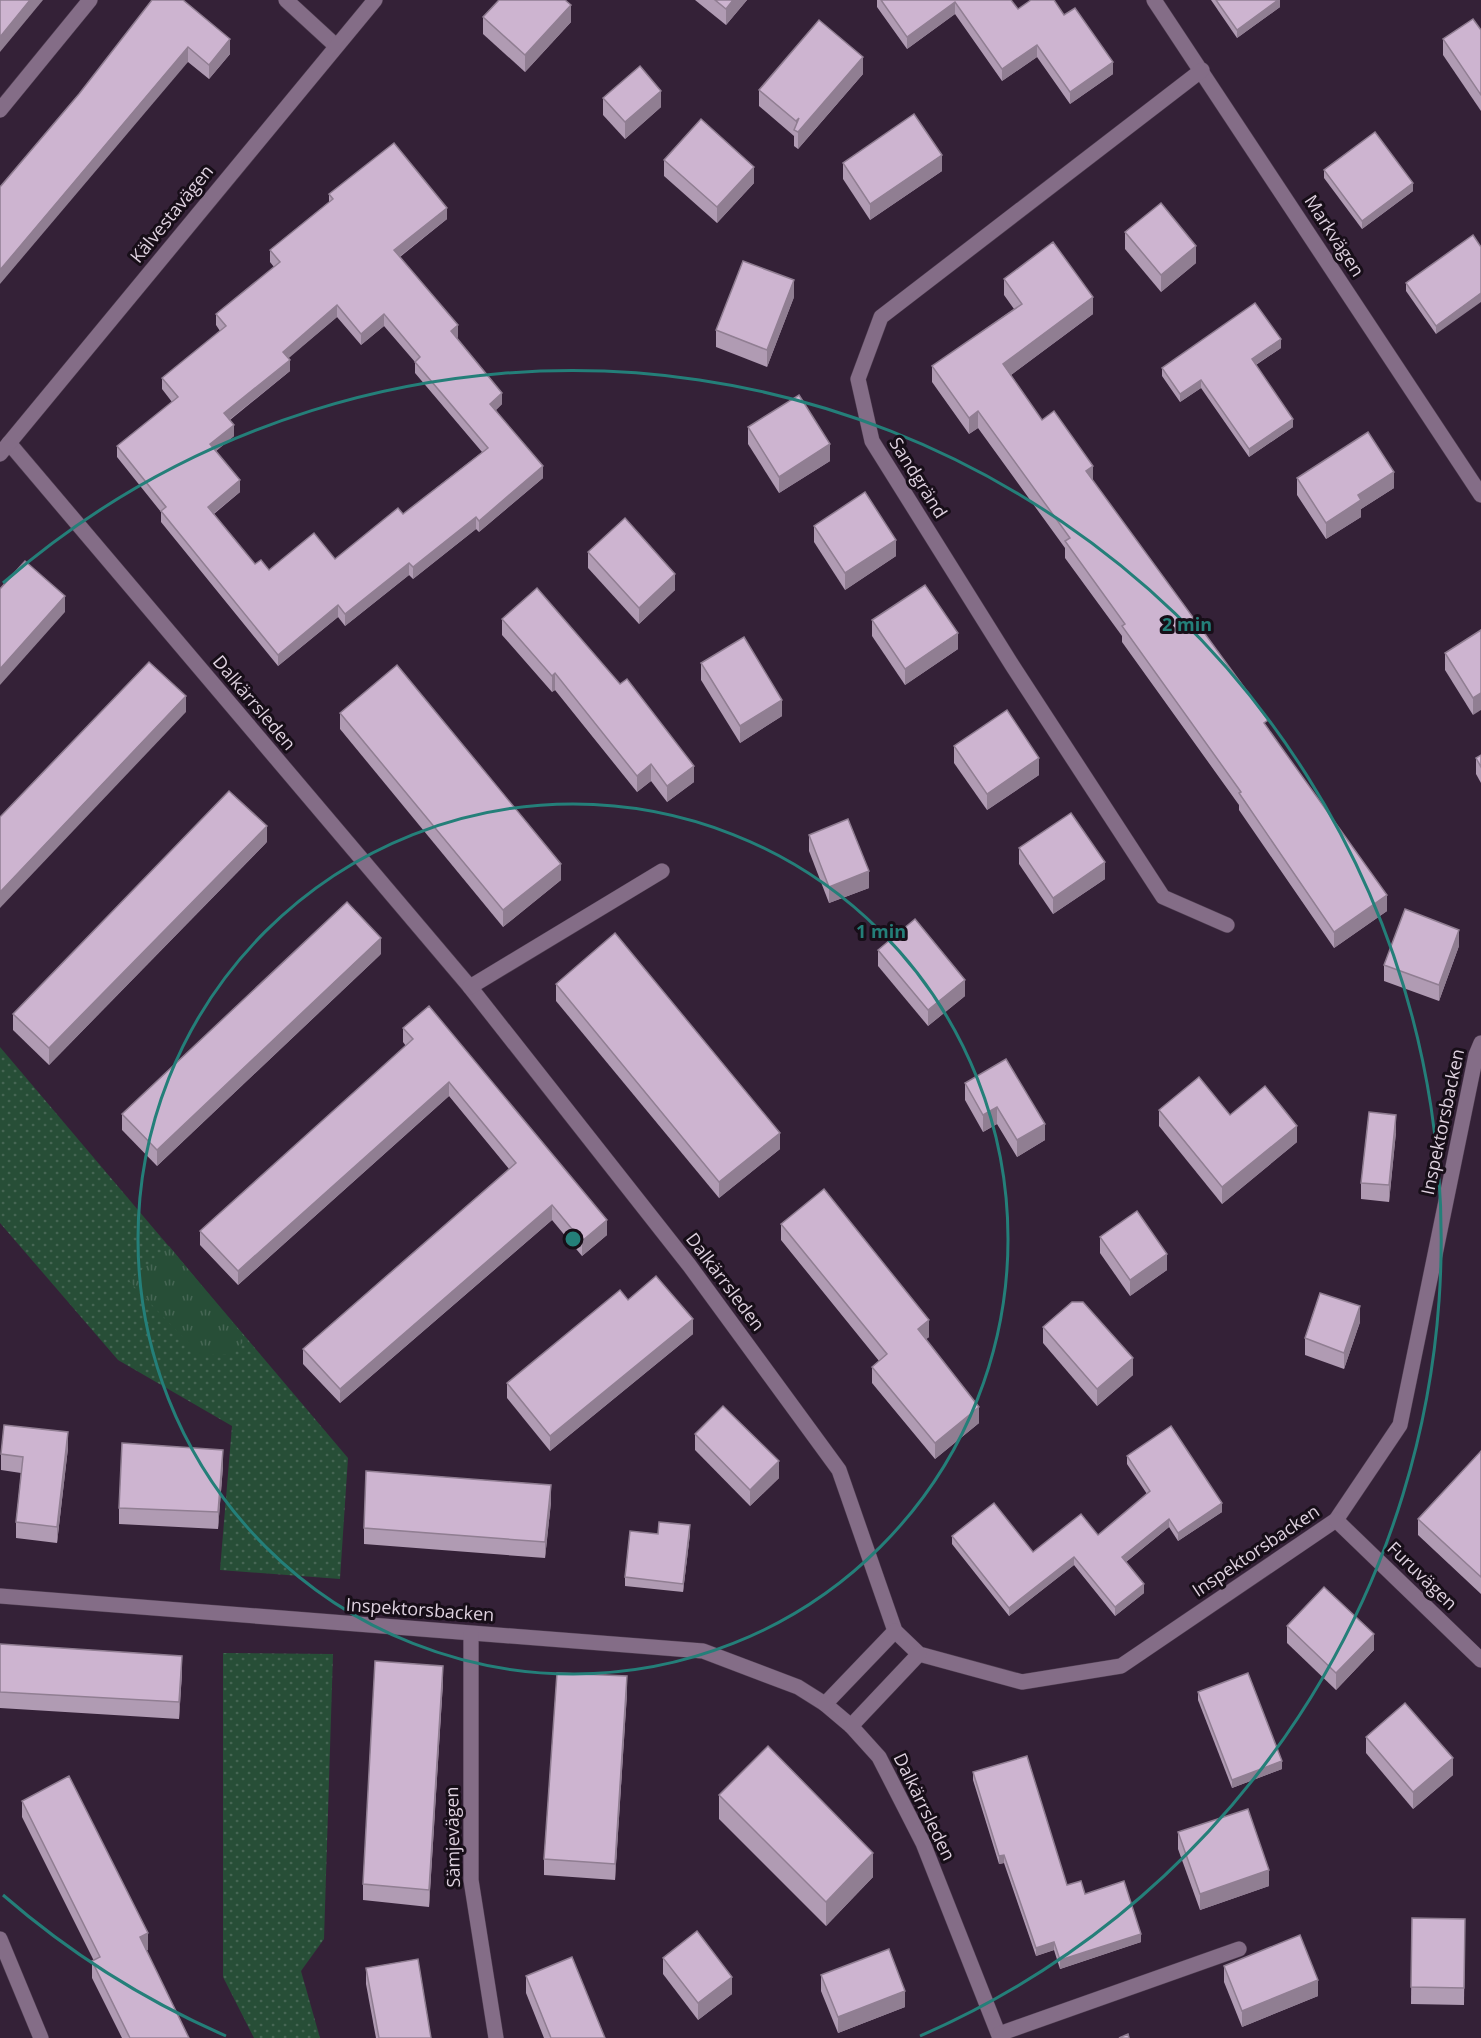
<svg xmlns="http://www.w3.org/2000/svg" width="1481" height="2038" font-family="'Open Sans',sans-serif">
  <defs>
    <pattern id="grass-dots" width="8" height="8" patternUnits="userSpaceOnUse" patternTransform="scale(1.5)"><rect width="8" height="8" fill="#274e37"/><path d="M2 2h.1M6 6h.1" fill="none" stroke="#466654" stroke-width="1.8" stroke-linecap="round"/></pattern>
    <pattern id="park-tufts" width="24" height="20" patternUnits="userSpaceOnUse" patternTransform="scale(1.5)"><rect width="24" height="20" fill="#274e37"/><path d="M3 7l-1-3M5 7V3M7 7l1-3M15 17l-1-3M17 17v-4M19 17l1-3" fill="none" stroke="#466654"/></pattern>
  </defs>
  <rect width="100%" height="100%" fill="#342137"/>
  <g fill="url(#grass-dots)">
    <path d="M0,1047l348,411 -8,121 -120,-9 12,-144 -114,-66 -118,-137z"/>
    <path d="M223,1653l110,1 -9,285 -23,32 19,67h-66l-31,-61z"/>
  </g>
  <path fill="url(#park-tufts)" d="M169,1246l77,93 -15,15 -31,1 -71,-74z"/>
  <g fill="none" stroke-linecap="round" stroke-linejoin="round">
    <g stroke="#4e3d50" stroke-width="16">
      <g id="minor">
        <path d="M286,0l50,46"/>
        <path d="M1154,0l327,495"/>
        <path d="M1202,70l-321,247 -23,62 14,62 140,224 151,232 64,28"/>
        <path d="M0,110l90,-110"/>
        <path d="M9,443l461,544 219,278 150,205 56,161 24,23 103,28 99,-16 215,-146 64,-95 76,-370 5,-12"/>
        <path d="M0,454l375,-454"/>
        <path d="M470,987l192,-116"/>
        <path d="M1336,1520l145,140"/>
        <path d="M0,1596l703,55 95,36 27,17 26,22 28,31 44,86 77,195"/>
        <path d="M471,1634v246l25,158"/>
        <path d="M825,1704l70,-73"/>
        <path d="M851,1726l68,-72"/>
        <path d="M0,1939l41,99"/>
        <path d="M999,2034l240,-85"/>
      </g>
    </g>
    <use href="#minor" stroke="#846d87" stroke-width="15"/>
  </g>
  <g fill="#b09bb3" fill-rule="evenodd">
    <path d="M152,0l78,54 -21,25 -21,-17 -109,32z"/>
    <path d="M695,0h52l-21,25z"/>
    <path d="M877,0h134l7,9 46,6 49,59 -43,30 -33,-47 -35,24 -47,-67 -48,35 -30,-42z"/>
    <path d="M1211,0h69v7l-43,31z"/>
    <path d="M483,17l88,5 -46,50 -42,-38z"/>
    <path d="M1481,30v81l-38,-56v-16z"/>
    <path d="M863,74l-65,75 -4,-3v-10l-35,-30v-16z"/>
    <path d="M603,98l58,9 -36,32 -22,-24z"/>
    <path d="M664,160l90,23 -37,40 -53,-47z"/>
    <path d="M843,163l99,8 -72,49 -27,-41z"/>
    <path d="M1324,170l89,21 -51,38 -38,-51z"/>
    <path d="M329,194l118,25 -47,38 58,80 -1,1 45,66 -6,6 47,68 -64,54 -3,-3 -63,50 -4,-4 -64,51 -7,-9 -60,49 -117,-144v-10l-44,-55v-11l55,-44 -10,-13v-11l58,-47 -4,-6v-11l58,-47 -4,-5v-12l59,-48zM337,317l24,28 23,-19 31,36v11l67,79 -79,62 -68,45 -66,11 -14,-6 -41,-50 26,-22 -24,-41 18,-15 -4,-16 60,-49 -2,-13z"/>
    <path d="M1125,232l71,31 -35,29 -36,-43z"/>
    <path d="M1473,235l-37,99 -30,-43v-8z"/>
    <path d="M1004,279l89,35 -82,61 31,45 51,61 175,247 119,183 -53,37 -95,-138v-5l-117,-163v-6l-57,-78v-10l-87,-120 -9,6 -37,-52v-16l82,-57 -10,-14z"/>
    <path d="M794,297l-27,70 -51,-20v-17z"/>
    <path d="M1281,348l-25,17 37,62 -44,30 -48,-69 -21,14 -18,-26v-8z"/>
    <path d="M748,427l82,34 -51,32 -31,-49z"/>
    <path d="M1297,478l97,10 -33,21v8l-35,22 -29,-44z"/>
    <path d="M814,526l82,30 -51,34 -31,-48z"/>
    <path d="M588,552l87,38 -36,34 -51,-56z"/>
    <path d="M502,619l118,65 74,98 -27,20 -16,-21 -14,11 -82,-102 -3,2 -50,-57z"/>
    <path d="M872,620l86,29 -53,36 -33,-49z"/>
    <path d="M1481,630l-8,85 -28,-45v-17z"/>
    <path d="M701,663l81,53 -42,27 -39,-63z"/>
    <path d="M340,713l221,167 -58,47 -163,-198z"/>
    <path d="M954,746l85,29 -52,35 -33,-47z"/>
    <path d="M1481,755v28l-5,-9v-16z"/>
    <path d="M809,835l60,53 -40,15 -20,-52z"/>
    <path d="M267,842l-218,223 -36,-35v-16z"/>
    <path d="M1019,848l86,31 -52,35 -34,-50z"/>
    <path d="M1459,946l-20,55 -55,-20v-16z"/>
    <path d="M878,950l87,46 -37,30 -50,-60z"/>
    <path d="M381,954l-224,212 -35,-36v-16z"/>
    <path d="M556,984l224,165 -61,49 -163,-197z"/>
    <path d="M403,1028l204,207 -25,21 -30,-36 -212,183 -37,-39v-15l206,-180 -60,-73 -211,189 -38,-40v-14l206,-185 -3,-4z"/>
    <path d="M965,1083l80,57 -28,17 -20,-33 -14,8 -18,-32z"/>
    <path d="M1159,1110l71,5 67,27 -75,62 -63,-78z"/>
    <path d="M1396,1132l-7,70 -28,-3v-16z"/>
    <path d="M781,1224l148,113 -3,2 53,84 -44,36 -63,-76v-16l7,-6 -98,-121z"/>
    <path d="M1100,1237l67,33 -37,26 -30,-43z"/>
    <path d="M628,1300l65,34 -143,117 -43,-53v-15z"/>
    <path d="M1360,1322l-16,47 -39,-14v-17z"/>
    <path d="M1043,1327l90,48 -36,31 -54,-63z"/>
    <path d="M695,1434l84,44 -29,28 -55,-56z"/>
    <path d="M68,1448l-11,95 -41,-5v-16l5,-49 -20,-3v-16z"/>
    <path d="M1481,1451v143l-63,-59v-16z"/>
    <path d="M1127,1456l95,56 -44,29 -9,-14 -43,35 18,31 -29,23 -41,-51 -65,51 -57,-72v-8l81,16 65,-17 49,-41 -20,-30z"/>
    <path d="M223,1466l-5,63 -99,-5v-16z"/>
    <path d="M551,1502l-6,56 -181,-14v-16z"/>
    <path d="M658,1534h32l-7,58 -58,-6v-9z"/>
    <path d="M1287,1626l87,24 -38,40 -49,-47z"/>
    <path d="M0,1644l182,29 -3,46 -179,-11z"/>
    <path d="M443,1682l-14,225 -66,-7v-16z"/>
    <path d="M1198,1692l84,77 -50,19 -34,-88z"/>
    <path d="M627,1693l-12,187 -71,-5v-16z"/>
    <path d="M1366,1737l87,38 -40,34 -47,-56z"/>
    <path d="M973,1772l94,113 18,9 56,48 -81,27 -6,-19 -18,6 -32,-93 -5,1 -26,-84z"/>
    <path d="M719,1795l154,82 -47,49 -107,-107z"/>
    <path d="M22,1801l126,149h-2l43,88h-67l-30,-60v-17h2l-72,-144z"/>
    <path d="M1178,1832l91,54 -69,24 -22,-61z"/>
    <path d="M1412,1918l53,1 -1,86 -53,-1z"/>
    <path d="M663,1958l69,36 -34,26 -35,-46z"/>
    <path d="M1224,1966l94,30 -76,31 -18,-45z"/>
    <path d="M366,1968l65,70h-55l-10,-54z"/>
    <path d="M821,1975l84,32 -67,26 -17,-42z"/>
    <path d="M526,1976l79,62h-61l-18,-45z"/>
  </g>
  <g fill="#907e92">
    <path d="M30,0h13l-43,52v-15z"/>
    <path d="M733,0h14l-21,25v-16z"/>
    <path d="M1278,0h2v7l-43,31v-8z"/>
    <path d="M955,2v12l-48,35v-12z"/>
    <path d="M571,5v17l-46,50v-17z"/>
    <path d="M230,39v15l-21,25v-14z"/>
    <path d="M1037,45v12l-35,24v-12z"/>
    <path d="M188,47v15l-188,222v-14z"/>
    <path d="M863,57v17l-65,75v-17l-2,-1v-10z"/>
    <path d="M1113,62v12l-43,30v-12z"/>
    <path d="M661,91v16l-36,32v-17z"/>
    <path d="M942,155v16l-72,49v-16z"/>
    <path d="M754,167v16l-37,40v-16z"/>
    <path d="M1413,183v8l-51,38v-8z"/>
    <path d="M447,208v11l-53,42v-11z"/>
    <path d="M1196,246v17l-35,29v-17z"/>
    <path d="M794,280v17l-27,70v-17z"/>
    <path d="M1481,293v9l-45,32v-8z"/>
    <path d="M1093,297v17l-90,67v-17z"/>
    <path d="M337,305v12l-54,46v-11z"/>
    <path d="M384,314v12l-23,19v-11z"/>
    <path d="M458,325v12l-7,6v-12z"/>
    <path d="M1281,339v9l-29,19v-8z"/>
    <path d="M290,360v11l-66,53v-11z"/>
    <path d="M1201,380v8l-21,14v-8z"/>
    <path d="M502,393v11l-12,11v-11z"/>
    <path d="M978,411v17l-9,6v-16z"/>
    <path d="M1293,419v8l-44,30v-8z"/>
    <path d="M234,425v11l-24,20v-12z"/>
    <path d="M830,444v17l-51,32v-16z"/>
    <path d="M543,466v12l-64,54v-11z"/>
    <path d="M1093,466v16l-7,-11z"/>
    <path d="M1394,472v16l-33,21v8l-35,22v-16l32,-28z"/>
    <path d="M240,480v12l-32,26v-11z"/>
    <path d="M476,517v12l-63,50v-12z"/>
    <path d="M896,540v16l-51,34v-17z"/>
    <path d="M409,563v12l-64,51v-12z"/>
    <path d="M675,574v16l-36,34v-16z"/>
    <path d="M65,596v16l-65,73v-16z"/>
    <path d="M338,605v12l-60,49v-11z"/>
    <path d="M958,633v16l-53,36v-16z"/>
    <path d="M555,673v17l-3,2v-16z"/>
    <path d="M1481,693v17l-8,5v-17z"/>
    <path d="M186,696v16l-186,196v-16z"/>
    <path d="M782,700v16l-42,27v-17z"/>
    <path d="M1039,758v17l-52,35v-16z"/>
    <path d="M651,764v17l-14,11v-16z"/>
    <path d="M694,766v16l-27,20v-16z"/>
    <path d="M267,826v16l-218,223v-17z"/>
    <path d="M1105,862v17l-52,35v-16z"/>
    <path d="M561,864v16l-58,47v-17z"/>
    <path d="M869,871v17l-40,15v-16z"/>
    <path d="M1387,895v16l-53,37v-16z"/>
    <path d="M1459,930v16l-20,55v-16z"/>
    <path d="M381,938v16l-224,212v-16z"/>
    <path d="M965,980v16l-37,30v-16z"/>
    <path d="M449,1082v14l-211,189v-14z"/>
    <path d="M997,1107v17l-14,8v-17z"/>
    <path d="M1396,1115v17l-7,70v-17z"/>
    <path d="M1045,1124v16l-28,17v-17z"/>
    <path d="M1297,1126v16l-75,62v-17z"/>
    <path d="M780,1133v16l-61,49v-16z"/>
    <path d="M552,1205v15l-212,183v-14z"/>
    <path d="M607,1220v15l-25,21v-15z"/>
    <path d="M1167,1254v16l-37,26v-16z"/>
    <path d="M1360,1306v16l-16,47v-16z"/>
    <path d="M693,1319v15l-143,117v-15z"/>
    <path d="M929,1320v17l-11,9v-17z"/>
    <path d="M1133,1358v17l-36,31v-17z"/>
    <path d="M979,1407v16l-44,36v-16z"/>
    <path d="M68,1432v16l-11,95v-16z"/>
    <path d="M223,1450v16l-5,63v-17z"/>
    <path d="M779,1461v17l-29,28v-16z"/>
    <path d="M551,1485v17l-6,56v-16z"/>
    <path d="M1222,1503v9l-44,29v-8z"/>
    <path d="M1169,1519v8l-47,38v-8z"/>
    <path d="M690,1525v9l-7,58v-8z"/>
    <path d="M1074,1557v8l-65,51v-8z"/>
    <path d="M1144,1584v9l-29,23v-9z"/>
    <path d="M1374,1634v16l-38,40v-17z"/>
    <path d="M182,1656v17l-3,46v-17z"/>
    <path d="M443,1666v16l-14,225v-17z"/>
    <path d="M627,1676v17l-12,187v-16z"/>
    <path d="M1453,1758v17l-40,34v-17z"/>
    <path d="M1282,1761v8l-50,19v-8z"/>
    <path d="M873,1853v24l-47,49v-24z"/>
    <path d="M1004,1855v8l-5,1v-8z"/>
    <path d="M1269,1870v16l-69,24v-16z"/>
    <path d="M148,1933v17l-8,4v-17z"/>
    <path d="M1141,1934v8l-81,27v-9z"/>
    <path d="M1054,1942v8l-18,6v-8z"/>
    <path d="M732,1977v17l-34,26v-17z"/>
    <path d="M1318,1980v16l-76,31v-16z"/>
    <path d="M905,1991v16l-67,26v-16z"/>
  </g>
  <g fill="#cdb4d0" stroke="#907e92" stroke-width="1.5" fill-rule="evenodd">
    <path d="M0,0h30l-30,37z"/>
    <path d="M152,0h31l47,39 -21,26 -21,-18 -188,223v-83l79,-93z"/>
    <path d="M499,0h66l6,5 -46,50 -42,-38z"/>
    <path d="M715,0h18l-7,9z"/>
    <path d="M881,0h130l7,9 13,-9h23l10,15 11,-7 38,54 -43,30 -33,-47 -35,24 -47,-67 -48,35z"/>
    <path d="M1216,0h62l-41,30z"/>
    <path d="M1473,19l8,11v65l-38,-56z"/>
    <path d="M819,20l44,37 -65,75 -4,-2 5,-12 -3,3 -37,-31z"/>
    <path d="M640,66l21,25 -36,31 -22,-24z"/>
    <path d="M914,114l28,41 -72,49 -27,-41z"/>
    <path d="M701,119l53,48 -37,40 -53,-47z"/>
    <path d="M1375,132l38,51 -51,38 -38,-51z"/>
    <path d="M394,143l53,65 -53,42 64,75 -7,6 51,62 -12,11 53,62 -64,55 -3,-4 -63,50 -4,-4 -64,51 -7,-9 -60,50 -117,-144 5,-4 -49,-61 61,-49 -16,-19 64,-52 -10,-12 64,-52 -10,-12 63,-51 -4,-5zM337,305l24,29 23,-20 36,43 -5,5 73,86 -85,66 -5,-6 -63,51 -21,-26 -45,37 -8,-10 -6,4 -47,-57 32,-27 -30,-36 24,-19 -10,-12 66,-53 -7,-8z"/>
    <path d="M1161,203l35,43 -35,29 -36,-43z"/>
    <path d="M1473,235l8,12v46l-45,33 -30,-43z"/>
    <path d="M1053,242l40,55 -90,67 39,56 12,-9 39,55 -7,5 182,249 -4,3 123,172 -53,37 -95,-139 2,-1 -119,-166 3,-2 -60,-83 5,-3 -92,-127 -9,7 -37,-52 90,-62 -18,-25z"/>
    <path d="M743,261l51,19 -27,70 -51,-20z"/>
    <path d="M1255,303l26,36 -29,20 41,60 -44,30 -48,-69 -21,14 -18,-26z"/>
    <path d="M799,395l31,49 -51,33 -31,-50z"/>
    <path d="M1368,432l26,40 -36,23 3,5 -35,23 -29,-45z"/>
    <path d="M865,492l31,48 -51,33 -31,-47z"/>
    <path d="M625,518l50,56 -36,34 -51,-56z"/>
    <path d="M25,561l40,35 -65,73v-80z"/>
    <path d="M925,585l33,48 -53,36 -33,-49z"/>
    <path d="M537,588l83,96 7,-5 67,87 -27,20 -16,-22 -14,12 -82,-103 -3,3 -50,-57z"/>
    <path d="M1481,630v63l-8,5 -28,-45z"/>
    <path d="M744,637l38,63 -42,26 -39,-63z"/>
    <path d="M149,662l37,34 -186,196v-75z"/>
    <path d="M397,665l164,199 -58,46 -163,-197z"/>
    <path d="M1007,710l32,48 -52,36 -33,-48z"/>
    <path d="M1481,755v12l-5,-9z"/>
    <path d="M229,791l38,35 -218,222 -36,-34z"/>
    <path d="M1071,813l34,49 -52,36 -34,-50z"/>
    <path d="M848,819l21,52 -40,16 -20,-52z"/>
    <path d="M347,902l34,36 -224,212 -35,-36z"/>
    <path d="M1405,909l54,21 -20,55 -55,-20z"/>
    <path d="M915,919l50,61 -37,30 -50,-60z"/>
    <path d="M615,933l165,200 -61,49 -163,-198z"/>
    <path d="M429,1006l178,214 -25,21 -30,-36 -212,184 -37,-40 213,-186 -67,-81 -211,189 -38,-40 213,-192 -10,-11z"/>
    <path d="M1006,1059l39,65 -28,16 -20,-33 -14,8 -18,-32z"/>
    <path d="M1199,1077l31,38 35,-29 32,40 -75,61 -63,-77z"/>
    <path d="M1369,1112l27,3 -7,70 -28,-2z"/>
    <path d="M824,1189l105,131 -11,9 61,78 -44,36 -63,-76 15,-13 -106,-130z"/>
    <path d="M1137,1211l30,43 -37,26 -30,-43z"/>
    <path d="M656,1276l37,43 -143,117 -43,-53 113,-93 8,10z"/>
    <path d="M1320,1293l40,13 -16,47 -39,-15z"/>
    <path d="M1072,1302h11l50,56 -36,31 -54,-62z"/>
    <path d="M723,1406l56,55 -29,29 -55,-56z"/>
    <path d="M4,1425l64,7 -11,95 -41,-5 7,-65 -22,-3z"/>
    <path d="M1171,1426l51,77 -44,30 -9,-14 -47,38 22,27 -29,23 -41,-50 -65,51 -57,-72 42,-33 39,49 48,-38 17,21 52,-44 -23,-35z"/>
    <path d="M122,1443l101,7 -5,62 -99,-4z"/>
    <path d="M1481,1451v126l-63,-58z"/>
    <path d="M366,1471l185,14 -6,57 -181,-14z"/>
    <path d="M659,1522l31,3 -7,59 -58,-7 5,-46 28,3z"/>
    <path d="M1324,1587l50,47 -38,39 -49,-47z"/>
    <path d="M0,1644l182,12 -3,46 -179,-10z"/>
    <path d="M375,1661l68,5 -14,224 -66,-6z"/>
    <path d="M557,1673l70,3 -12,188 -71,-5z"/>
    <path d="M1248,1673l34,88 -50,19 -34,-88z"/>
    <path d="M1405,1703l48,55 -40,34 -47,-55z"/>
    <path d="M768,1746l105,107 -47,49 -107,-107z"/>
    <path d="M1027,1756l40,129 14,-4 4,13 39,-13 17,53 -81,26 -6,-18 -18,6 -32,-93 -5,1 -26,-84z"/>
    <path d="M69,1776l79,157 -8,4 49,101h-59l-38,-77 8,-4 -78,-156z"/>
    <path d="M1248,1809l21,61 -69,24 -22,-62z"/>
    <path d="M1412,1918l53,1 -1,69 -53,-1z"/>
    <path d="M697,1931l35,46 -34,26 -35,-45z"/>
    <path d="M1300,1935l18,45 -76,31 -18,-45z"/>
    <path d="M889,1949l16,42 -67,26 -17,-42z"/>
    <path d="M572,1957l33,81h-54l-25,-62z"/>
    <path d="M418,1959l13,79h-52l-13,-70z"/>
    <path d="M1128,2034l1,4h-10z"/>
  </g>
  <g fill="none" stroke="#247f79" stroke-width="3">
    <circle cx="573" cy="1239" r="435"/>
    <path d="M226 2036A869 869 0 0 1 3 1895M3 583A869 869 0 1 1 920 2036"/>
  </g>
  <g text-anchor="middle" stroke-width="6" stroke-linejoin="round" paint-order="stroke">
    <g font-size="18" fill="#ded1df" stroke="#170e18">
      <text transform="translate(172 214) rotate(-51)" y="6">Kälvestavägen</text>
      <text transform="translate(1334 236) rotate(57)" y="6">Markvägen</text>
      <text transform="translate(918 478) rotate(58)" y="6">Sandgränd</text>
      <text transform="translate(254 703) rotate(50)" y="6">Dalkärrsleden</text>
      <text transform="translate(1443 1122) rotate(-78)" y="6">Inspektorsbacken</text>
      <text transform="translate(725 1282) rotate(53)" y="6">Dalkärrsleden</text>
      <text transform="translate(1256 1551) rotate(-34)" y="6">Inspektorsbacken</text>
      <text transform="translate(1422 1576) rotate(44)" y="6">Furuvägen</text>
      <text transform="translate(420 1610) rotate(4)" y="6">Inspektorsbacken</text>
      <text transform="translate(924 1807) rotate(64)" y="6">Dalkärrsleden</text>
      <text transform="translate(453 1837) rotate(-91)" y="6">Sämjevägen</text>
    </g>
  </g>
  <circle cx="573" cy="1239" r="9" fill="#247f79" stroke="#170e18" stroke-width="3"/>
  <g font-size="18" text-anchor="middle" font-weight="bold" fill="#247f79" stroke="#170e18" stroke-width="6" stroke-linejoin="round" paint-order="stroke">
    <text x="1187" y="631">2 min</text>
    <text x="881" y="938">1 min</text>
  </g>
</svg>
